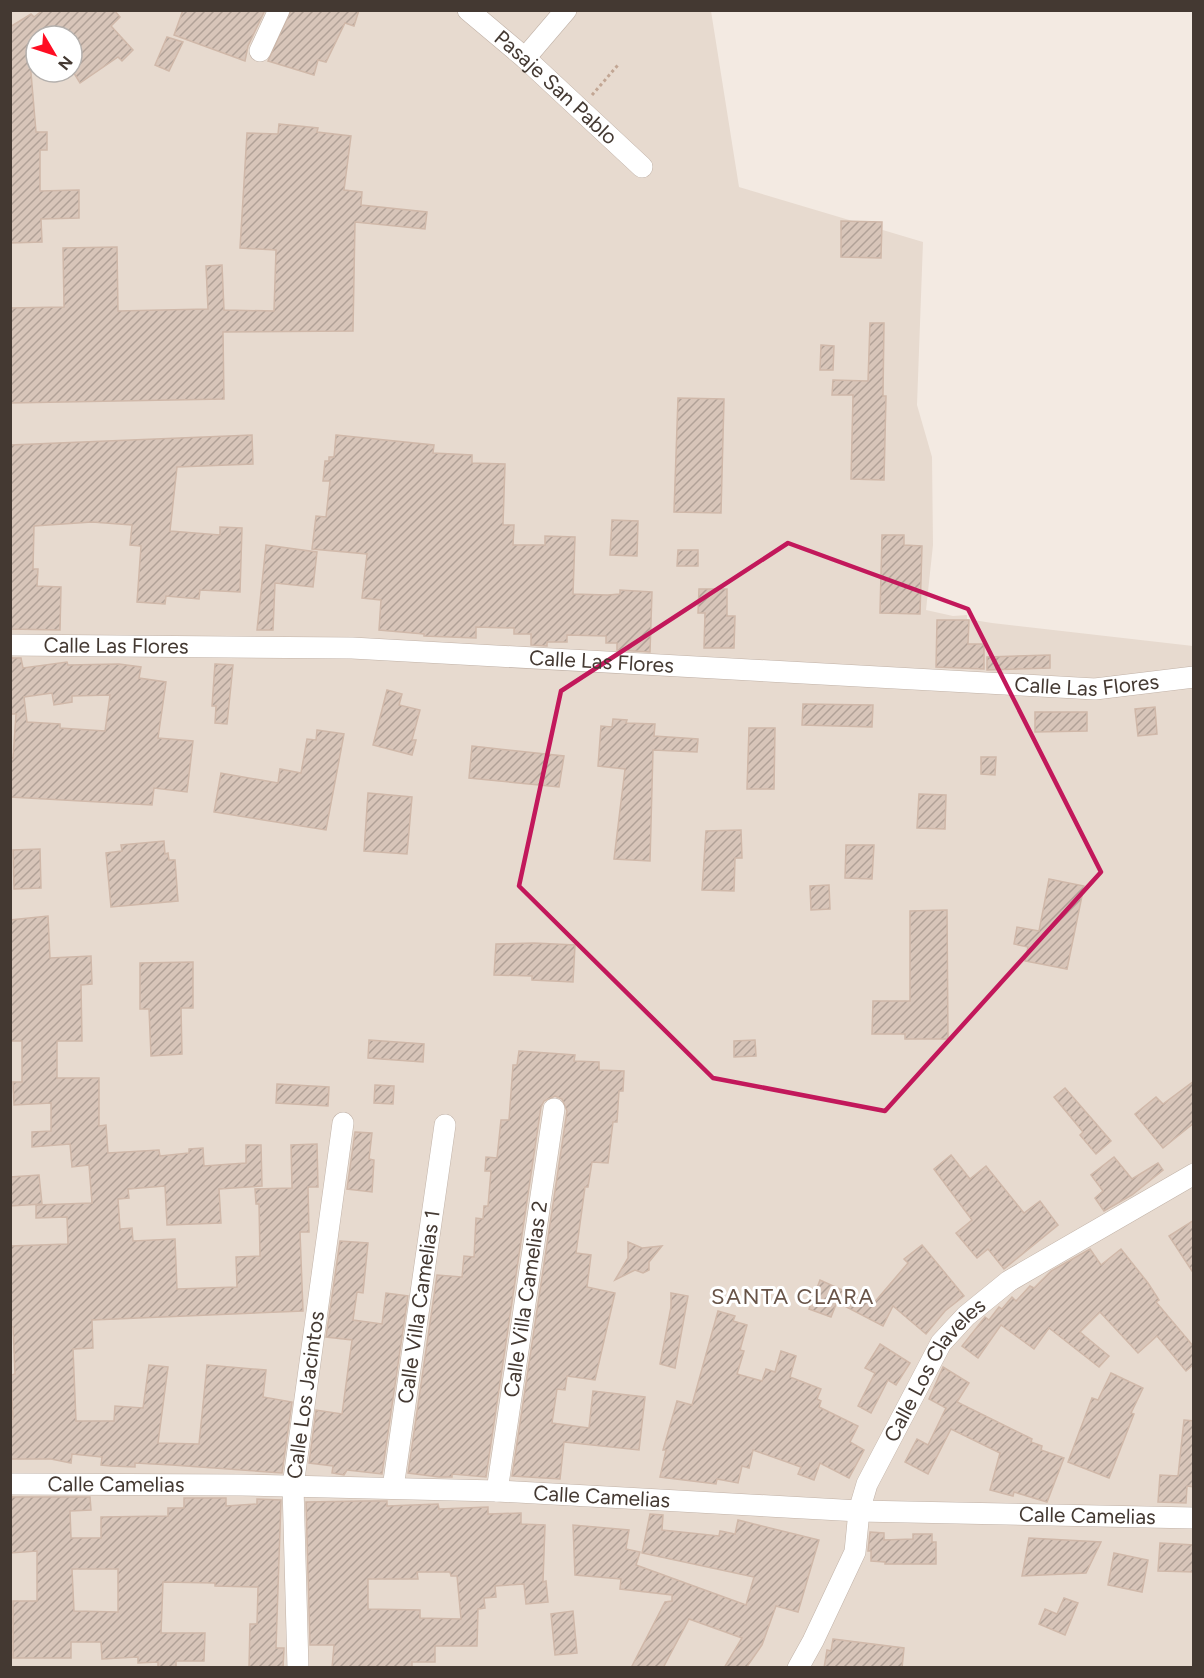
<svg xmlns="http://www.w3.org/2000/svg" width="1204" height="1678" font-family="Figtree,sans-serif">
  <defs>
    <pattern id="building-hatch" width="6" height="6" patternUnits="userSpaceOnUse" patternTransform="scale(1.5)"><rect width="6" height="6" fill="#d8c5b9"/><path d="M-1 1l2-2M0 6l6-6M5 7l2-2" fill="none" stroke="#b1a197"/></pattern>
  </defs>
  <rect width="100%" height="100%" fill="#f3eae2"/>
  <path fill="#e7dacf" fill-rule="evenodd" d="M11,11h700l28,176 184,55 -6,163 15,52 1,88 -7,65 27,6 14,-1v4l25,4 201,23v1021l-1182,1zM36,36h36v36h-36z"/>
  <g fill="url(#building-hatch)" stroke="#d0b8a9" stroke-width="1.5" fill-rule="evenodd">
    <path d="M43,10h71l6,7 -9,9 22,24 -11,11 -4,-4 -38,26 -8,-13v-34h-36v23l-7,-10 7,83h11v18h-7v41l39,-1v28l-38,1 1,23 -32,1v-216l21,-13 3,3z"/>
    <path d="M183,10h82l-17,36 -3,15 -71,-26z"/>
    <path d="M291,10h68l-5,16 -9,-3 -19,39 -8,-2 -4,15 -46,-14z"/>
    <path d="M167,37l16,5 -14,29 -14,-6z"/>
    <path d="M279,124l39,4 -1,4 34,4 -7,54 18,2 -1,13 66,7 -2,17 -70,-7 -2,109 -130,1 1,67 -214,4v-95l54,-1 -1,-59 54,-1 1,64 90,-2 -2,-43 16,-1 2,45 50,1 2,-61 -36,-2 7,-115 31,1z"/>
    <path d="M841,221l41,1 -1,36 -40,-1z"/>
    <path d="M870,323h14l-1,73h3l-2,84 -33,-1 2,-84h-21l1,-15 35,1z"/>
    <path d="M821,345l13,1 -1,24h-13z"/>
    <path d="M678,398l46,1 -3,114 -47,-1z"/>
    <path d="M252,435l1,29 -76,3 -7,64 50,4v-8l22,1 -2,64 -40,-2 -1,9 -33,-3 -1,8 -28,-2 4,-56 -11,-1 2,-20 -40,-3 -58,4 -1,43h5l-1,17 24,1 -1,43 -50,-1v-184z"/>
    <path d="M336,435l98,10 -1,8 39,2v8l33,1 -2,61h11l-1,20h32v-9l30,1 -2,57 35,1 12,-1v-4l32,2 -2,60 -33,-2v-7h-11v-7l-39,-1v7h-20v4l-16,-1v-11h-17v-6l-38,-1v11l-52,-2v-2l-45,-4 2,-30 -19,-2 5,-44 -55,-5 4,-33 10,1 4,-36h-7l2,-20h4v-4h5z"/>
    <path d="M612,520l26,1 -1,35 -27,-1z"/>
    <path d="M882,535h22v10l18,1 -2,68 -40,-1z"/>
    <path d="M266,545l51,7 -4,35 -38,-4 -2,47h-16z"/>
    <path d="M678,550h20v16h-21z"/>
    <path d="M699,589h28v27h8l-1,32h-30l1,-35h-7z"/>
    <path d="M937,620h32l-1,24h16v25l-48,-2z"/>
    <path d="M1050,655v13l-63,2v-13z"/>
    <path d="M10,658h11l2,10 44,-6 1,3 51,-1 22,3 -2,11 27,4 -8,56 35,3 -6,51 -33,-4 -2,17 -142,-8v-39h3l3,-44h-6zM52,693l2,12 18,-3v-6l38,-1 -5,36 -45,-3v-4l-33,-2 -3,-25z"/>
    <path d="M215,664l18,1 -6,59 -12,-1 1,-17h-4z"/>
    <path d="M387,690l15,4 -3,11 21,5 -8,30h4l-4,15 -39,-10z"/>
    <path d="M803,704l70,1 -1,22 -70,-2z"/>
    <path d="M1155,707l2,27 -19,2 -3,-27z"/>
    <path d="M1035,712h52v19l-52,1z"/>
    <path d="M613,719l14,1 -1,3 29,1 -1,12 44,3 -1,13 -44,-2 -3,111 -36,-2 11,-90 -27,-3 3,-40 11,1z"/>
    <path d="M749,728h26l-1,61h-27z"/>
    <path d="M317,730l27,4 -18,96 -112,-18 7,-39 57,10 2,-14 21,4 6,-34 9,1z"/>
    <path d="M472,746l92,10 -5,31 -90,-9z"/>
    <path d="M981,757h15l-1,18 -14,-1z"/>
    <path d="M368,793l44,4 -5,57 -43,-3z"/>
    <path d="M919,794l27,1 -1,34 -28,-1z"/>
    <path d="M741,830l1,28h-7l-1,33 -32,-1 4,-59z"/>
    <path d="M164,841l1,13 3,-1 1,7h6l3,41 -67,6 -5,-54 16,-2 -1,-6z"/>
    <path d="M846,845h28l-2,34 -27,-1z"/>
    <path d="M40,849l1,39 -27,1 -1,-39z"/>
    <path d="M1049,879l35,7 -17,83 -42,-8 3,-14 -14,-3 3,-17 22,4z"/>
    <path d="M829,885l1,24 -19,1 -1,-24z"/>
    <path d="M947,910l1,129h-43v-5h-33l1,-33h37v-90z"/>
    <path d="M48,916l2,42 41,-2 1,28 -11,1 1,56h-25v37h42v48l7,-1 2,28 51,-3 1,6 29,-3v-4l14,-1 1,18 42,-3v-18h15l1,41 -43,3 2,34 -54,2 -2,-39 -37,3 1,9 -11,1 2,30 12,-1 1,13 42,-2 2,50 60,-2 -1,-30 24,-1 -1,-52h-3l-1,-15 37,-1 -1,-43 26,-1 1,43h-10l1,45h-9l3,79 -211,9 1,28 -20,1 3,72h38l1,-15 28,2 6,-43 19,2 -10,76 41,1 8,-79 59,5 -3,27 29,5 -10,71 -110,-8 -37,-2v4l-24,-1 -10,-1 1,-8 -30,-3 -1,9 -20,-4h-41v-40h3l-2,-44 4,-1 -2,-47h-3v-81l58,-2 -1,-27 -31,1v-13l56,-2 -3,-38 -17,2 -2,-23 -38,3v-15l19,-1v-28l-37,2 -1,-23h9v-41h-12v-121z"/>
    <path d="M534,943l41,2 -2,37 -41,-2v-4l-38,-1 2,-31z"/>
    <path d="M193,962v46h-12l1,46 -31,2 -2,-47h-9v-46z"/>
    <path d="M369,1040l55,4 -1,18 -55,-4z"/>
    <path d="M755,1040l1,16 -22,1v-16z"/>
    <path d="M519,1051l56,4 -1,6 25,1v8l25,1 -1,20h-4l-2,31h-4l-5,41 -16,-1 -4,25h-3l-9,66 15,2 -4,32 28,6 -20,87 -28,-4 -2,14 -8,-1 -5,34 37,5 4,-37 52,6 -6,53 -75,-8 -4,37 -48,-3 55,-365 -5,-12 -7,-3 -11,5 -3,6 -55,370 -34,-3v3h-13l-31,-4 29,-198 25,2 2,-21 10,1 2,-39 7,1 1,-13h4l3,-35h-6l1,-14 11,1 4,-38h8l4,-55h4z"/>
    <path d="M1194,1081v42l-31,25 -28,-34 21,-17 7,7z"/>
    <path d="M277,1084l52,3 -1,19 -52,-3z"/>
    <path d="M375,1085l19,1 -1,18 -19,-1z"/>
    <path d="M1065,1088l46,53 -15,13 -16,-19 3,-3 -29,-35z"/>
    <path d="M355,1132l17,1 -3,26 5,1 -2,32 -25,-3z"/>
    <path d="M951,1155l19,24 16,-13 38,47 16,-12 18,24 -54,44 -16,-20 -11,9 -21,-25 16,-13 -38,-51z"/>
    <path d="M1114,1157l18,22 26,-16 5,7 -31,25 -28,16 -9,-13 8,-7 -12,-16z"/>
    <path d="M39,1175l3,29 -32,2v-29z"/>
    <path d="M1194,1220v54l-25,-38z"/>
    <path d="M340,1241l28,2 -5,50 -6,-1 -4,28 29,4 4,-31 22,3 -26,178 -35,-4 -3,5 -12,-2 1,-7 -24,-3 7,-53 26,4 10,-74 -26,-3z"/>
    <path d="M628,1242l14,6 20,-2 -13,16v8l-6,3 -8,-3 -20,10 13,-22z"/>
    <path d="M922,1245l42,51 -19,15 -19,23 -33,-28 -10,20 -46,-24 -6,15 -22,-8 11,-29 53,24 35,-41 -4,-4z"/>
    <path d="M1090,1249l11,16 20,-16 27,34 11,17 -3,2 38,45v17l-8,7 -29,-35 -19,17 -38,-41 -20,20 29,24 -10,11 -50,-39 -15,21 -33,-24 -23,33 -16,-12 23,-29 4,3 10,-13 3,2 10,-12 4,4 14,-15 4,2 17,-17z"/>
    <path d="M671,1293l17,3 -13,72 -15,-4 11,-57z"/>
    <path d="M718,1311l17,5 -2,5 14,4 -7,25 4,1 -7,23 25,7 4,-12 9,3 6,-21 15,5 -6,21 31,12 -4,10 4,2 -2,6 39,19 -8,16 14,8 -15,28 -29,-15 -6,17 -16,-6 3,-7 -48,-17 -4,18 -7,-2 -4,17 -21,-4 -1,5 -56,-7 6,-27h-3l14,-49 15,4z"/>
    <path d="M880,1344l30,19 -14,22 -8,-5 -17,33 -13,-7 17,-33 -10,-5z"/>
    <path d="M943,1367l26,16 -12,19 75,37 -1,3 11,4 -1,4 23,8 -17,44 -33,-10 -1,4 -23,-6 10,-37 -49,-24 -23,45 -23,-12 12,-23 11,6 18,-37 -17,-9z"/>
    <path d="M1111,1373l32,15 -12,25 3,1 -25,64 -41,-16 24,-64 6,2z"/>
    <path d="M1184,1420l10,1v66l-7,-1 -1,17 -28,-1 2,-27 18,1z"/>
    <path d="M10,1497h80l1,13 -21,1 1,27h30v-21l67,-1v-8h16v-10h42v8l31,-2v-5l24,1 -5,148h8l-1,20h-34l1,-44h7l1,-37 -43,-1v-3l-52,-1 -2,51h44l-1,28h-28v7h-18v-6l-20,1v-6l-36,2 -1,-17h-30v16h-58v-57h24v-50l-27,2zM72,1569h46v43l-44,-1z"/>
    <path d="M362,1501h25v5l51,-2 1,5 49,-2v7l33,-1v11l24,1 -2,57 3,-1 2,21 -22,2 -2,-20 -29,2 1,11 -12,1 1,10 -7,1 -1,37h-42v16h-23v6h-80l2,-23h-24l-4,-143zM417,1572h33l1,4h6l4,43 -41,-1v-8l-52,-1v-30h50z"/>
    <path d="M650,1514l13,1 -1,15 57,6 1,-5 15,3 3,-14 81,20 -21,72 -22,-6 -14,39 -16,23h-22l18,-30 -53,-19 -26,49h-32l34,-66 7,-1v-6l-52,-6 1,-10 -46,-4 -2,-50 56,5 -3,19 14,3 -4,13 110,40 8,-28 -112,-24z"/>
    <path d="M870,1532l14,1v7l29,-1v-5h19v8h4v22h-51v-2l-14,-1v-10h-3z"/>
    <path d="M1029,1538l72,4 -15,31 -64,3z"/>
    <path d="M1160,1543l34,2v27l-36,-1z"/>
    <path d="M1114,1553l34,7 -6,32 -34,-7z"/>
    <path d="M1064,1598l14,5 -13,32 -26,-11 6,-15 12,5z"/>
    <path d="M573,1611l4,42 -22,2 -4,-41z"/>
    <path d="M833,1639l71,9 -2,20h-78l3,-18 4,1z"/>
  </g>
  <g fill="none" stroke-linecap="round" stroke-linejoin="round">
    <g stroke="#c1b2a7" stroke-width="22">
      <g id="minor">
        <path id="s1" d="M468,10l57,48 117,109"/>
        <path d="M260,51l19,-41"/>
        <path d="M525,58l41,-48"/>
        <path id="s2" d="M10,645l342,3 743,41 99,-12"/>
        <path id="s3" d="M10,1484l231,1 256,6 362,20 335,7"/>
        <path id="s4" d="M393,1488l52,-363"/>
        <path id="s5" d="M497,1491l57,-382"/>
        <path id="s6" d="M298,1668l-5,-182 50,-363"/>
        <path id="s7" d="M798,1668l15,-27 42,-89 4,-41 8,-27 74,-141 25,-27 43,-35 185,-107"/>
      </g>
    </g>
    <path stroke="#c2a694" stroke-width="3" stroke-dasharray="3 3" stroke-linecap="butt" d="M592,95l26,-30"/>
    <use href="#minor" stroke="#fff" stroke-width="21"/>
  </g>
  <path fill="none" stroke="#c2185b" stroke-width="4.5" stroke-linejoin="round" d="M788,543l180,66 133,263 -216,239 -172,-33 -194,-192 42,-195z"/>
  <g text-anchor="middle" stroke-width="6" stroke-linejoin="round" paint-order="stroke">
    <g font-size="21" fill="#443932" stroke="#fff">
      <text dy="7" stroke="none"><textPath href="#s1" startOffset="117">Pasaje San Pablo</textPath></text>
      <text dy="7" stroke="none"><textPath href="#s2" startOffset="106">Calle Las Flores</textPath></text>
      <text dy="7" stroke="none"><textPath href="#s2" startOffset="592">Calle Las Flores</textPath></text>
      <text dy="7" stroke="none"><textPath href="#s2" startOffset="1078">Calle Las Flores</textPath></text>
      <text dy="7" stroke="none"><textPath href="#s5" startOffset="194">Calle Villa Camelias 2</textPath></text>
      <text dy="7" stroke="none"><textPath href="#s4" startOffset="183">Calle Villa Camelias 1</textPath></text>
      <text dy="7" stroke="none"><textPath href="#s7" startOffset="332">Calle Los Claveles</textPath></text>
      <text dy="7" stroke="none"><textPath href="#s6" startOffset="274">Calle Los Jacintos</textPath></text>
      <text dy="7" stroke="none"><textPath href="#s3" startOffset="106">Calle Camelias</textPath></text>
      <text dy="7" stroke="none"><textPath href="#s3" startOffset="592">Calle Camelias</textPath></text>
      <text dy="7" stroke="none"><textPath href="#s3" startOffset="1078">Calle Camelias</textPath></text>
    </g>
    <g font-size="22" letter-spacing="1.5" fill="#685448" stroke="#fff">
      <text x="793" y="1304">SANTA CLARA</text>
    </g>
  </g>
  <rect width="1204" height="1678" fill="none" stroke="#443932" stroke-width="24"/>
  <g transform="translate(54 54) rotate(129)"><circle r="28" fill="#ffffff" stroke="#b4b0ad" stroke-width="1.5"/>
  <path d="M0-4.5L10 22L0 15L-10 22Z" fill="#ff0d23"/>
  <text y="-9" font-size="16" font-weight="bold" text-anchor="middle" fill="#443932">N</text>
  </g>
</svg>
